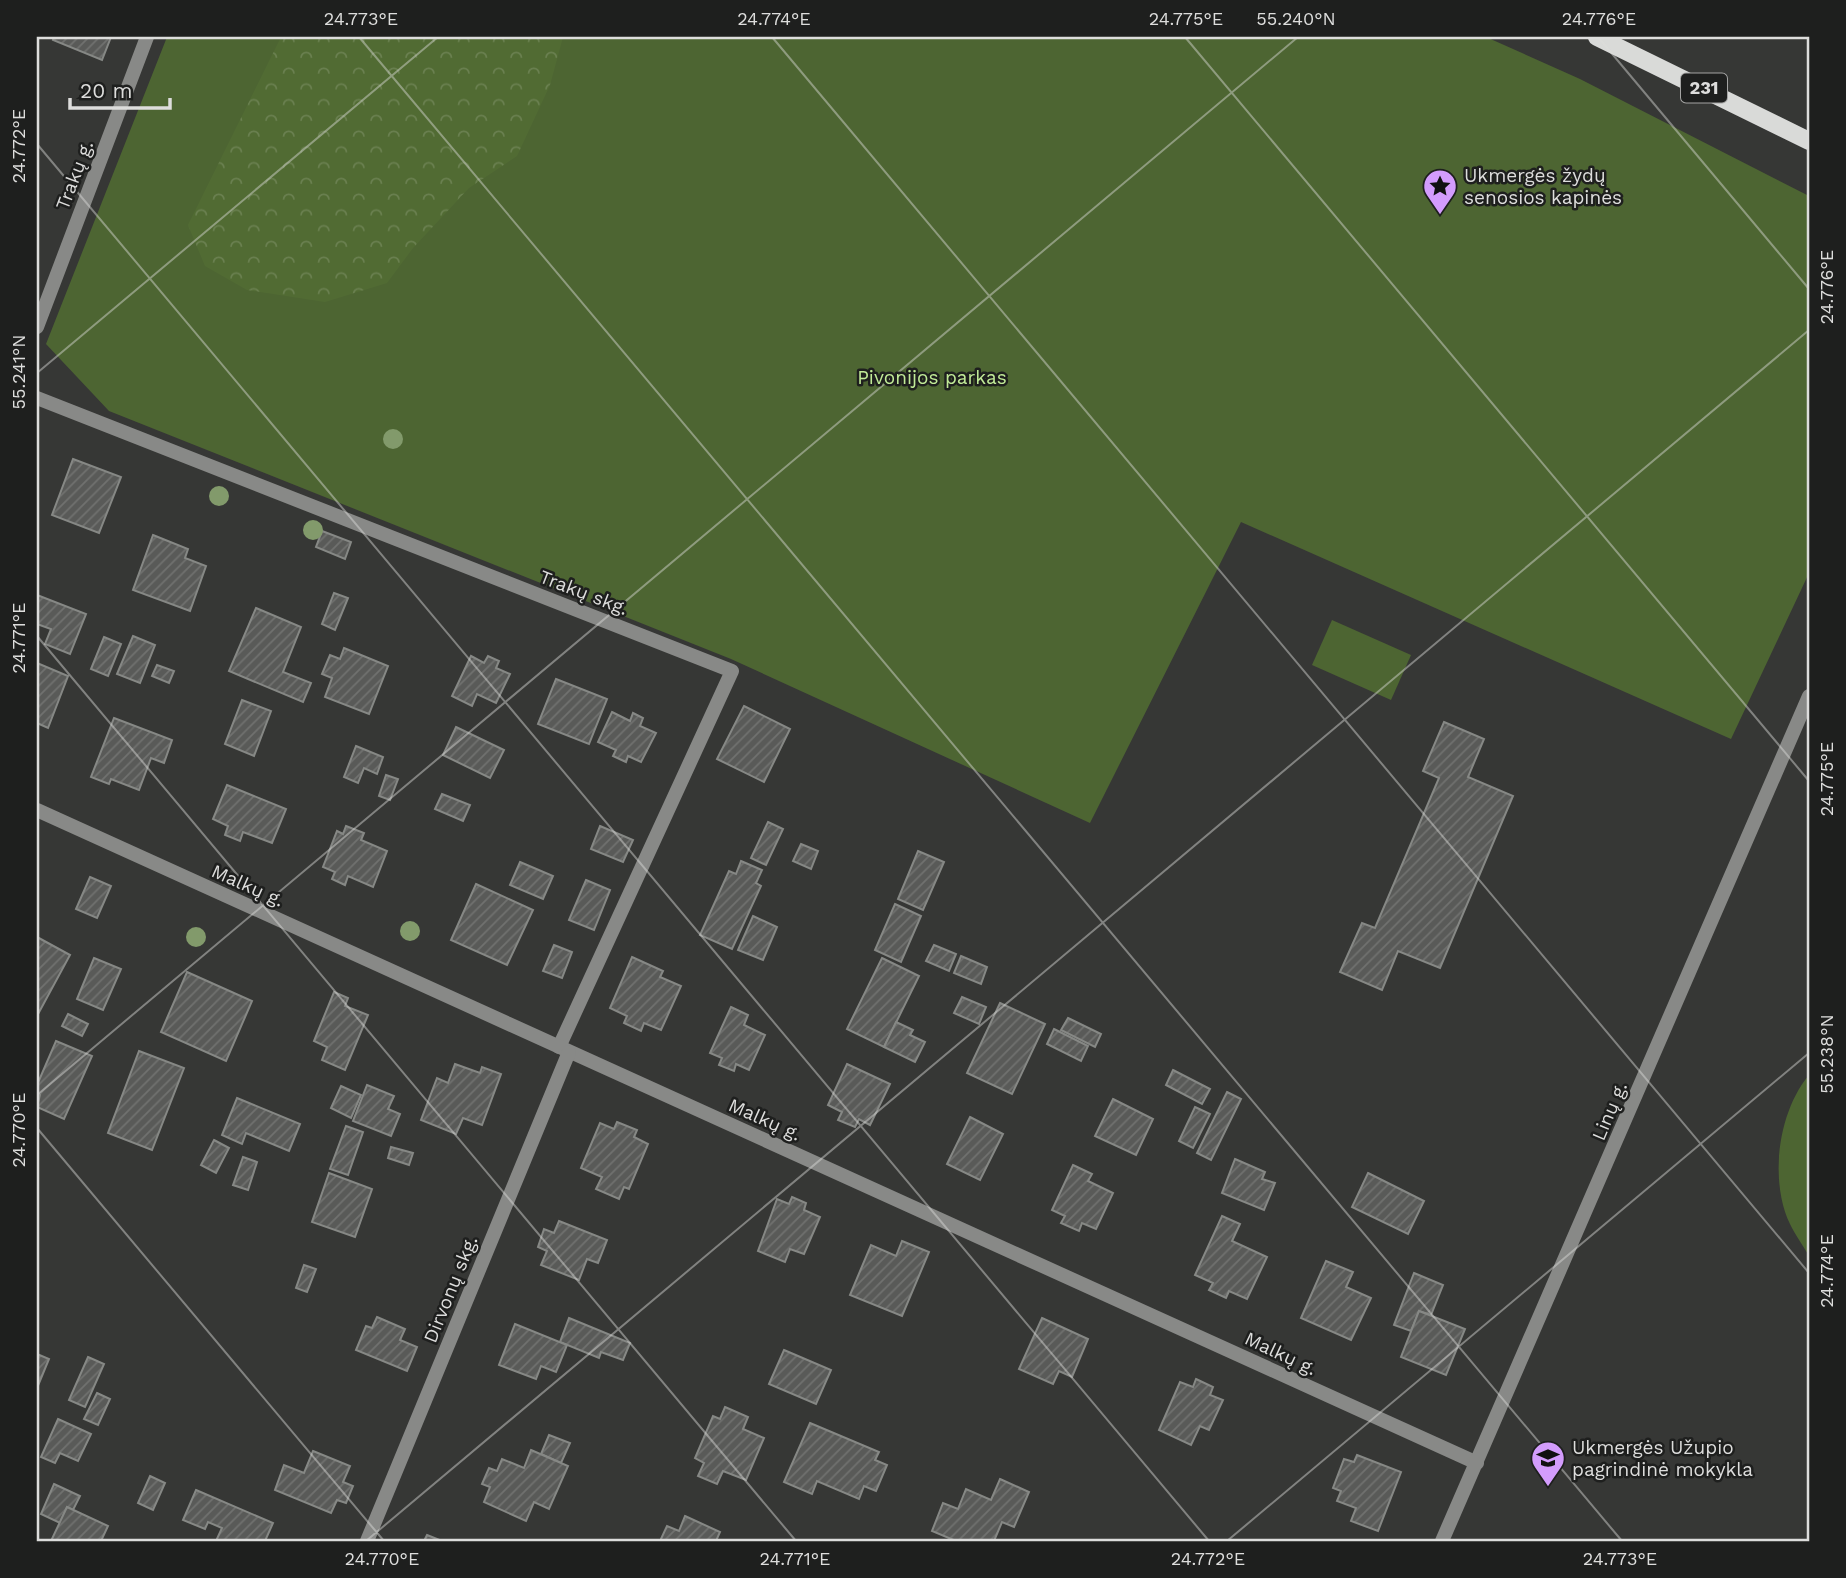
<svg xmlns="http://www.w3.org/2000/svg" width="1846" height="1578" font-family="'Work Sans',sans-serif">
  <defs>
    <pattern id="forest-crowns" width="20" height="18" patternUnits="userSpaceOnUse" patternTransform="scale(1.75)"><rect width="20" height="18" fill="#516b33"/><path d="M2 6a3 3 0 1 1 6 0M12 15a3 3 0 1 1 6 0" fill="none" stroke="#6a8050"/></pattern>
    <pattern id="building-hatch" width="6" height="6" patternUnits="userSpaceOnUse" patternTransform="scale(1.75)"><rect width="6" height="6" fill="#595a58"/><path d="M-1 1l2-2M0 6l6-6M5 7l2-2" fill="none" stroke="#70716f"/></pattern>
  </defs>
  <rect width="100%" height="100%" fill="#363735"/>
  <g fill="#4d6532">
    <path d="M167,37h1319l94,42 229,117v377l-78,166 -490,-217 -151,301 -359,-164 -622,-248 -63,-67z"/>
    <path d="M1332,620l79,35 -20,45 -79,-35z"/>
    <path d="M1809,1075v181c-6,-11 -14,-21 -19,-32 -21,-44 -12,-112 19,-149z"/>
  </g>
  <path fill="url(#forest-crowns)" d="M281,37h282l-13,48 -33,71 -48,32 -56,60 -26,35 -62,19 -78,-12 -42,-24 -17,-41z"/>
  <g fill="url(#building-hatch)" stroke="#868885" stroke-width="2">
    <path d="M54,37h57l-9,23 -49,-20z"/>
    <path d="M73,459l48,18 -22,56 -47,-18z"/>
    <path d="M322,531l29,11 -6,17 -29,-12z"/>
    <path d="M153,535l35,14 -3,9 21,8 -16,45 -57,-21z"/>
    <path d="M334,593l14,5 -13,32 -13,-6z"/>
    <path d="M37,595l49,19 -16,40 -25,-10 6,-15 -14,-5z"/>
    <path d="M256,608l45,19 -18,45 28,11 -8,19 -74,-31z"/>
    <path d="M133,636l22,9 -15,38 -23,-9z"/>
    <path d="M104,637l17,7 -13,32 -17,-7z"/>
    <path d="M344,648l44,18 -19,48 -44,-17 7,-19 -10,-4 8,-19 10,4z"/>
    <path d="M471,656l13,7 4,-7 11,5 -3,7 14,6 -14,29 -19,-9 -5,12 -20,-10z"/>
    <path d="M37,663l31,13 -20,52 -11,-5z"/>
    <path d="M157,665l17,6 -5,12 -17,-7z"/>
    <path d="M556,679l51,20 -18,45 -51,-20z"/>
    <path d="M242,700l29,11 -17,45 -29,-12z"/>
    <path d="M744,706l46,23 -26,53 -47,-23z"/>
    <path d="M612,712l18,9 3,-8 10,5 -3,8 16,7 -15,29 -13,-6 -2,6 -13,-6 3,-6 -18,-8z"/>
    <path d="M114,718l58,22 -8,23 -13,-5 -12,32 -28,-11 -2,5 -18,-7z"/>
    <path d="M1444,722l40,17 -16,38 45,19 -73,172 -42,-17 -16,39 -42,-18 22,-49 13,5 64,-150 -16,-7z"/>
    <path d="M456,727l48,23 -14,28 -47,-23z"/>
    <path d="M356,746l27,11 -6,17 -13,-6 -6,15 -14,-6z"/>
    <path d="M386,775l12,4 -8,21 -11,-4z"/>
    <path d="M227,785l59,24 -14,34 -29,-11 -3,9 -15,-6 3,-9 -15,-7z"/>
    <path d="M442,794l28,11 -7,16 -28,-12z"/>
    <path d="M768,822l15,7 -17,36 -15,-7z"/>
    <path d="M346,826l18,7 -3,7 26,11 -14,36 -25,-11 -3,9 -13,-6 3,-7 -12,-5 14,-36 6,3z"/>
    <path d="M600,826l33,14 -10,22 -32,-13z"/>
    <path d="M801,844l17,7 -7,18 -18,-8z"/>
    <path d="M918,851l26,11 -21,48 -25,-11z"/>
    <path d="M741,861l21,9 -6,13 5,3 -29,63 -32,-14 29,-64 7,3z"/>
    <path d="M520,862l33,14 -10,23 -33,-14z"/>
    <path d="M90,877l21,9 -14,32 -21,-9z"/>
    <path d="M586,880l24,10 -16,40 -25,-10z"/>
    <path d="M476,884l57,26 -26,55 -56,-25z"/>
    <path d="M895,904l26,12 -20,46 -26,-12z"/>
    <path d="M753,916l24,11 -14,33 -25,-10z"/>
    <path d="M37,937l33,18 -33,61z"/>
    <path d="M554,945l18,7 -10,26 -19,-7z"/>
    <path d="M934,945l22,9 -7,17 -23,-10z"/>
    <path d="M961,956l26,11 -6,17 -27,-11z"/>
    <path d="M632,957l31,14 -3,6 21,9 -20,44 -17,-7 -3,8 -17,-8 3,-7 -17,-8z"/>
    <path d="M94,958l27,11 -18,41 -26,-11z"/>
    <path d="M882,958l37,18 -35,71 -37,-18z"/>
    <path d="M187,972l65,29 -26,60 -65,-29z"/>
    <path d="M334,992l14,6 -3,8 23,9 -23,55 -23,-10 5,-13 -13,-6z"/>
    <path d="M962,997l24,10 -7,17 -25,-11z"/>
    <path d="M1000,1003l45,21 -33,70 -45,-21z"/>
    <path d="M731,1007l17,8 -4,10 21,10 -16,35 -13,-6 -2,7 -15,-6 3,-7 -12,-5z"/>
    <path d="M68,1014l20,10 -6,12 -20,-10z"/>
    <path d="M1068,1018l33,16 -6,13 -34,-17z"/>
    <path d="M896,1022l17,8 -3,5 15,7 -10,20 -31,-15z"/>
    <path d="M1054,1029l34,17 -7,15 -34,-17z"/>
    <path d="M56,1041l36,15 -28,63 -27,-12 3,-12 -3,-1v-9z"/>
    <path d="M139,1051l45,17 -32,82 -44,-17z"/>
    <path d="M455,1064l25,9 2,-6 19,7 -19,51 -19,-7 -7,16 -35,-14 16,-42 11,5z"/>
    <path d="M847,1064l43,20 -20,41 -11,-6 -4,8 -17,-7 4,-8 -14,-7z"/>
    <path d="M1173,1070l37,19 -8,15 -36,-19z"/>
    <path d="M367,1085l27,11 -6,13 12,5 -9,22 -38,-15z"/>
    <path d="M341,1086l20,9 -10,23 -20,-10z"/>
    <path d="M1227,1092l14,7 -30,61 -14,-7z"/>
    <path d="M237,1098l63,26 -11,27 -43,-18 -4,11 -20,-9z"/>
    <path d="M1113,1099l40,20 -17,36 -41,-19z"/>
    <path d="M1195,1107l15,7 -17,34 -14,-7z"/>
    <path d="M970,1117l33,17 -23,46 -33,-16z"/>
    <path d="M617,1122l20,8 -3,7 14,7 -19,45 -5,-2 -5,12 -23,-10 6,-12 -21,-9 19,-45 14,6z"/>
    <path d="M346,1126l17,6 -15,43 -18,-6z"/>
    <path d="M214,1140l15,8 -13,25 -15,-8z"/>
    <path d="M391,1147l22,6 -4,12 -21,-7z"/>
    <path d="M243,1157l14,5 -9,28 -15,-5z"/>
    <path d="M1235,1159l30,13 -3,7 13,4 -11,27 -42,-17z"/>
    <path d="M1073,1165l19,9 -4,7 25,12 -17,36 -14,-6 -3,8 -18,-8 4,-7 -13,-6z"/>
    <path d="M329,1173l43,16 -17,48 -43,-15z"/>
    <path d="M1368,1173l56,28 -16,33 -56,-27z"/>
    <path d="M792,1197l14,6 -2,7 16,7 -16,37 -14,-5 -5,13 -27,-11 19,-52 12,5z"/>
    <path d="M1222,1216l18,8 -8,17 35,16 -20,42 -18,-8 -3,7 -17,-8 4,-7 -18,-8z"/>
    <path d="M559,1221l48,19 -9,23 -11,-4 -8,21 -38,-15 6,-14 -9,-4 6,-18 10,4z"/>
    <path d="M902,1241l27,11 -27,64 -52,-21 21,-50 25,11z"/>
    <path d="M1326,1261l27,11 -7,15 25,11 -20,42 -50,-22z"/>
    <path d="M304,1265l12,4 -9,23 -11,-4z"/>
    <path d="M1414,1273l29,12 -12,30 -12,-4 -8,20 -17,-6z"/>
    <path d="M1419,1311l46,18 -19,46 -45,-18z"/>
    <path d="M377,1317l28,12 -5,11 17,7 -10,24 -51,-21 10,-24 6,2z"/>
    <path d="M569,1318l61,25 -7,17 -22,-8 -2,6 -39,-16z"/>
    <path d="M1042,1318l46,21 -16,38 -13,-6 -6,13 -34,-15z"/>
    <path d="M515,1324l52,21 -11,27 -15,-6 -5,13 -37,-14z"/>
    <path d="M784,1350l47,20 -15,34 -47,-20z"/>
    <path d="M37,1354l12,5 -12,29z"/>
    <path d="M88,1357l16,7 -19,43 -16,-7z"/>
    <path d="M1196,1379l17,8 -3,8 13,5 -14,30 -9,-4 -9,19 -32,-15 21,-48 13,5z"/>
    <path d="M97,1393l13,6 -12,26 -14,-6z"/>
    <path d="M725,1407l23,10 -5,12 21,9 -18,42 -23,-9 -6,13 -19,-8 6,-13 -9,-5 18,-42 7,3z"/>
    <path d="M58,1419l33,15 -13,27 -18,-8 -5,10 -14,-6z"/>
    <path d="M810,1423l69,29 -4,8 12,5 -11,26 -12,-5 -5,13 -42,-18 -5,13 -28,-12z"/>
    <path d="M549,1435l21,8 -9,20 -20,-9z"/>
    <path d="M531,1450l37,16 -19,43 -15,-7 -8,19 -42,-19 6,-15 -8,-3 7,-16 8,3 5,-12 22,9z"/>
    <path d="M313,1451l37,15 -7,16 10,4 -7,17 -9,-3 -6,13 -56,-23 9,-25 20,8z"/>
    <path d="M1357,1455l44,17 -23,59 -27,-10 5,-13 -19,-7 4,-10 -8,-3 11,-29 10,3z"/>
    <path d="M150,1476l15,7 -12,27 -15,-7z"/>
    <path d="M1000,1479l29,13 -15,35 -12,-5 -8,19h-38l-24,-10 11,-28 15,6 8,-20 25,11z"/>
    <path d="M54,1484l26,12 -7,14 -6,-3 -7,16 -19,-9z"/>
    <path d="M196,1490l77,33 -8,18h-49l6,-13 -14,-6 -3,7 -22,-9z"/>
    <path d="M67,1507l41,19 -7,15h-50z"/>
    <path d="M685,1516l35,16 -4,9h-56l7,-15 12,5z"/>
    <path d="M427,1535l15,6h-18z"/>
  </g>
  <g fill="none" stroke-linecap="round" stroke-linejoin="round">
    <g stroke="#888987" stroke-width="14">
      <path d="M37,327l110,-290"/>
      <path d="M37,398l695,273 -173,376"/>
      <path d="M37,810l1440,653"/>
      <path d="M367,1541l202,-489"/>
      <path d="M1442,1541l367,-845"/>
    </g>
    <path stroke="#d9dad8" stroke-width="18" d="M1597,37l212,104"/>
  </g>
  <g fill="#829a6b">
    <circle cx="393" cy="439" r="10"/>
    <circle cx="219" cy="496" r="10"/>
    <circle cx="313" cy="530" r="10"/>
    <circle cx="410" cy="931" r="10"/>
    <circle cx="196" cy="937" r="10"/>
  </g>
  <path fill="none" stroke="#dddddc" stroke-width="2" stroke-opacity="0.45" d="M359,37l1263,1504M772,37l1037,1236M1185,37l624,744M1598,37l211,252M37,144l1172,1397M37,373l401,-336M37,636l759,905M37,1095l1261,-1058M37,1128l347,413M366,1541l1443,-1211M1227,1541l582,-488"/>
  <defs>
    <g id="sight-pin" transform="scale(1.75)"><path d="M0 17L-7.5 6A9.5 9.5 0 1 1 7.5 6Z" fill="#d39cfc" stroke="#1e1f1e"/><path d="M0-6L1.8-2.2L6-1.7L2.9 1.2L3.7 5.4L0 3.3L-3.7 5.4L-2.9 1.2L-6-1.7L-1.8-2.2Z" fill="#111"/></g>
    <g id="school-pin" transform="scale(1.75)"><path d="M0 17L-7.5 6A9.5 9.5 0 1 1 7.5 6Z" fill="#d39cfc" stroke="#1e1f1e"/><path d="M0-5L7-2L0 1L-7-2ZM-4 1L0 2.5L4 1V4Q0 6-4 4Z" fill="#111"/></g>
  </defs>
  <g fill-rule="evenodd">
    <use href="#sight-pin" x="1440" y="186"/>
    <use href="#school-pin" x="1548" y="1458"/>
  </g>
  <g text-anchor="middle" stroke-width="5" stroke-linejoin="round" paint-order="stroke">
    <rect fill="#1e1f1e" stroke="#a4a4a3" stroke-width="2" x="1681" y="73.5" width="46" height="29" rx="5"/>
    <g font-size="18" font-weight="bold" fill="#dddddc">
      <text x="1704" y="94">231</text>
    </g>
    <g font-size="19" fill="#dddddc" stroke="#1e1f1e">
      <text transform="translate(74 175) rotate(-69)" y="7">Trakų g.</text>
      <text transform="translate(584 592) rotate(21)" y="7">Trakų skg.</text>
      <text transform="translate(248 885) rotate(24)" y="7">Malkų g.</text>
      <text transform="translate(1609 1111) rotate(-67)" y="7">Linų g.</text>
      <text transform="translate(765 1119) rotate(24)" y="7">Malkų g.</text>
      <text transform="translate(450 1289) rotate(-68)" y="7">Dirvonų skg.</text>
      <text transform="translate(1281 1353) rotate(25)" y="7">Malkų g.</text>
    </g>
    <g font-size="19" fill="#dddddc" stroke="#1e1f1e" text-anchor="start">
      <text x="1464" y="182">Ukmergės žydų<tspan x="1464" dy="22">senosios kapinės</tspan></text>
      <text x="1572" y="1454">Ukmergės Užupio<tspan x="1572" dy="22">pagrindinė mokykla</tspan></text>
    </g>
    <g font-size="19" fill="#c1eb97" stroke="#1e1f1e">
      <text x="932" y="384">Pivonijos parkas</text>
    </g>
  </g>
  <rect width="1846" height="1578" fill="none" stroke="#1e1f1e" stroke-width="77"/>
  <path d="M70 98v10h100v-10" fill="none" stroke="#dddddc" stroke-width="3.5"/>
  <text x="80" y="98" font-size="21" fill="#dddddc" stroke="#1e1f1e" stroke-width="5" paint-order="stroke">20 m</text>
  <rect x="38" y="38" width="1770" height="1502" fill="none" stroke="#dddddc" stroke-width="2.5"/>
  <g font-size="18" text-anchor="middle" fill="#dddddc">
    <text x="361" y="25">24.773°E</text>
    <text x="774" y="25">24.774°E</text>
    <text x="1186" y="25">24.775°E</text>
    <text x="1296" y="25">55.240°N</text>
    <text x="1599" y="25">24.776°E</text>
    <text transform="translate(19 146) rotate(-90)" y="6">24.772°E</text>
    <text transform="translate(1827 287) rotate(-90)" y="6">24.776°E</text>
    <text transform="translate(19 372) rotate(-90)" y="6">55.241°N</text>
    <text transform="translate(19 638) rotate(-90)" y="6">24.771°E</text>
    <text transform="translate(1827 779) rotate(-90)" y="6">24.775°E</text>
    <text transform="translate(1827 1054) rotate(-90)" y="6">55.238°N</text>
    <text transform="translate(19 1130) rotate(-90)" y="6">24.770°E</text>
    <text transform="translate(1827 1271) rotate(-90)" y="6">24.774°E</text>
    <text x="382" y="1565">24.770°E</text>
    <text x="795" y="1565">24.771°E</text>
    <text x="1208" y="1565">24.772°E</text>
    <text x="1620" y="1565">24.773°E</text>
  </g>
</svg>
